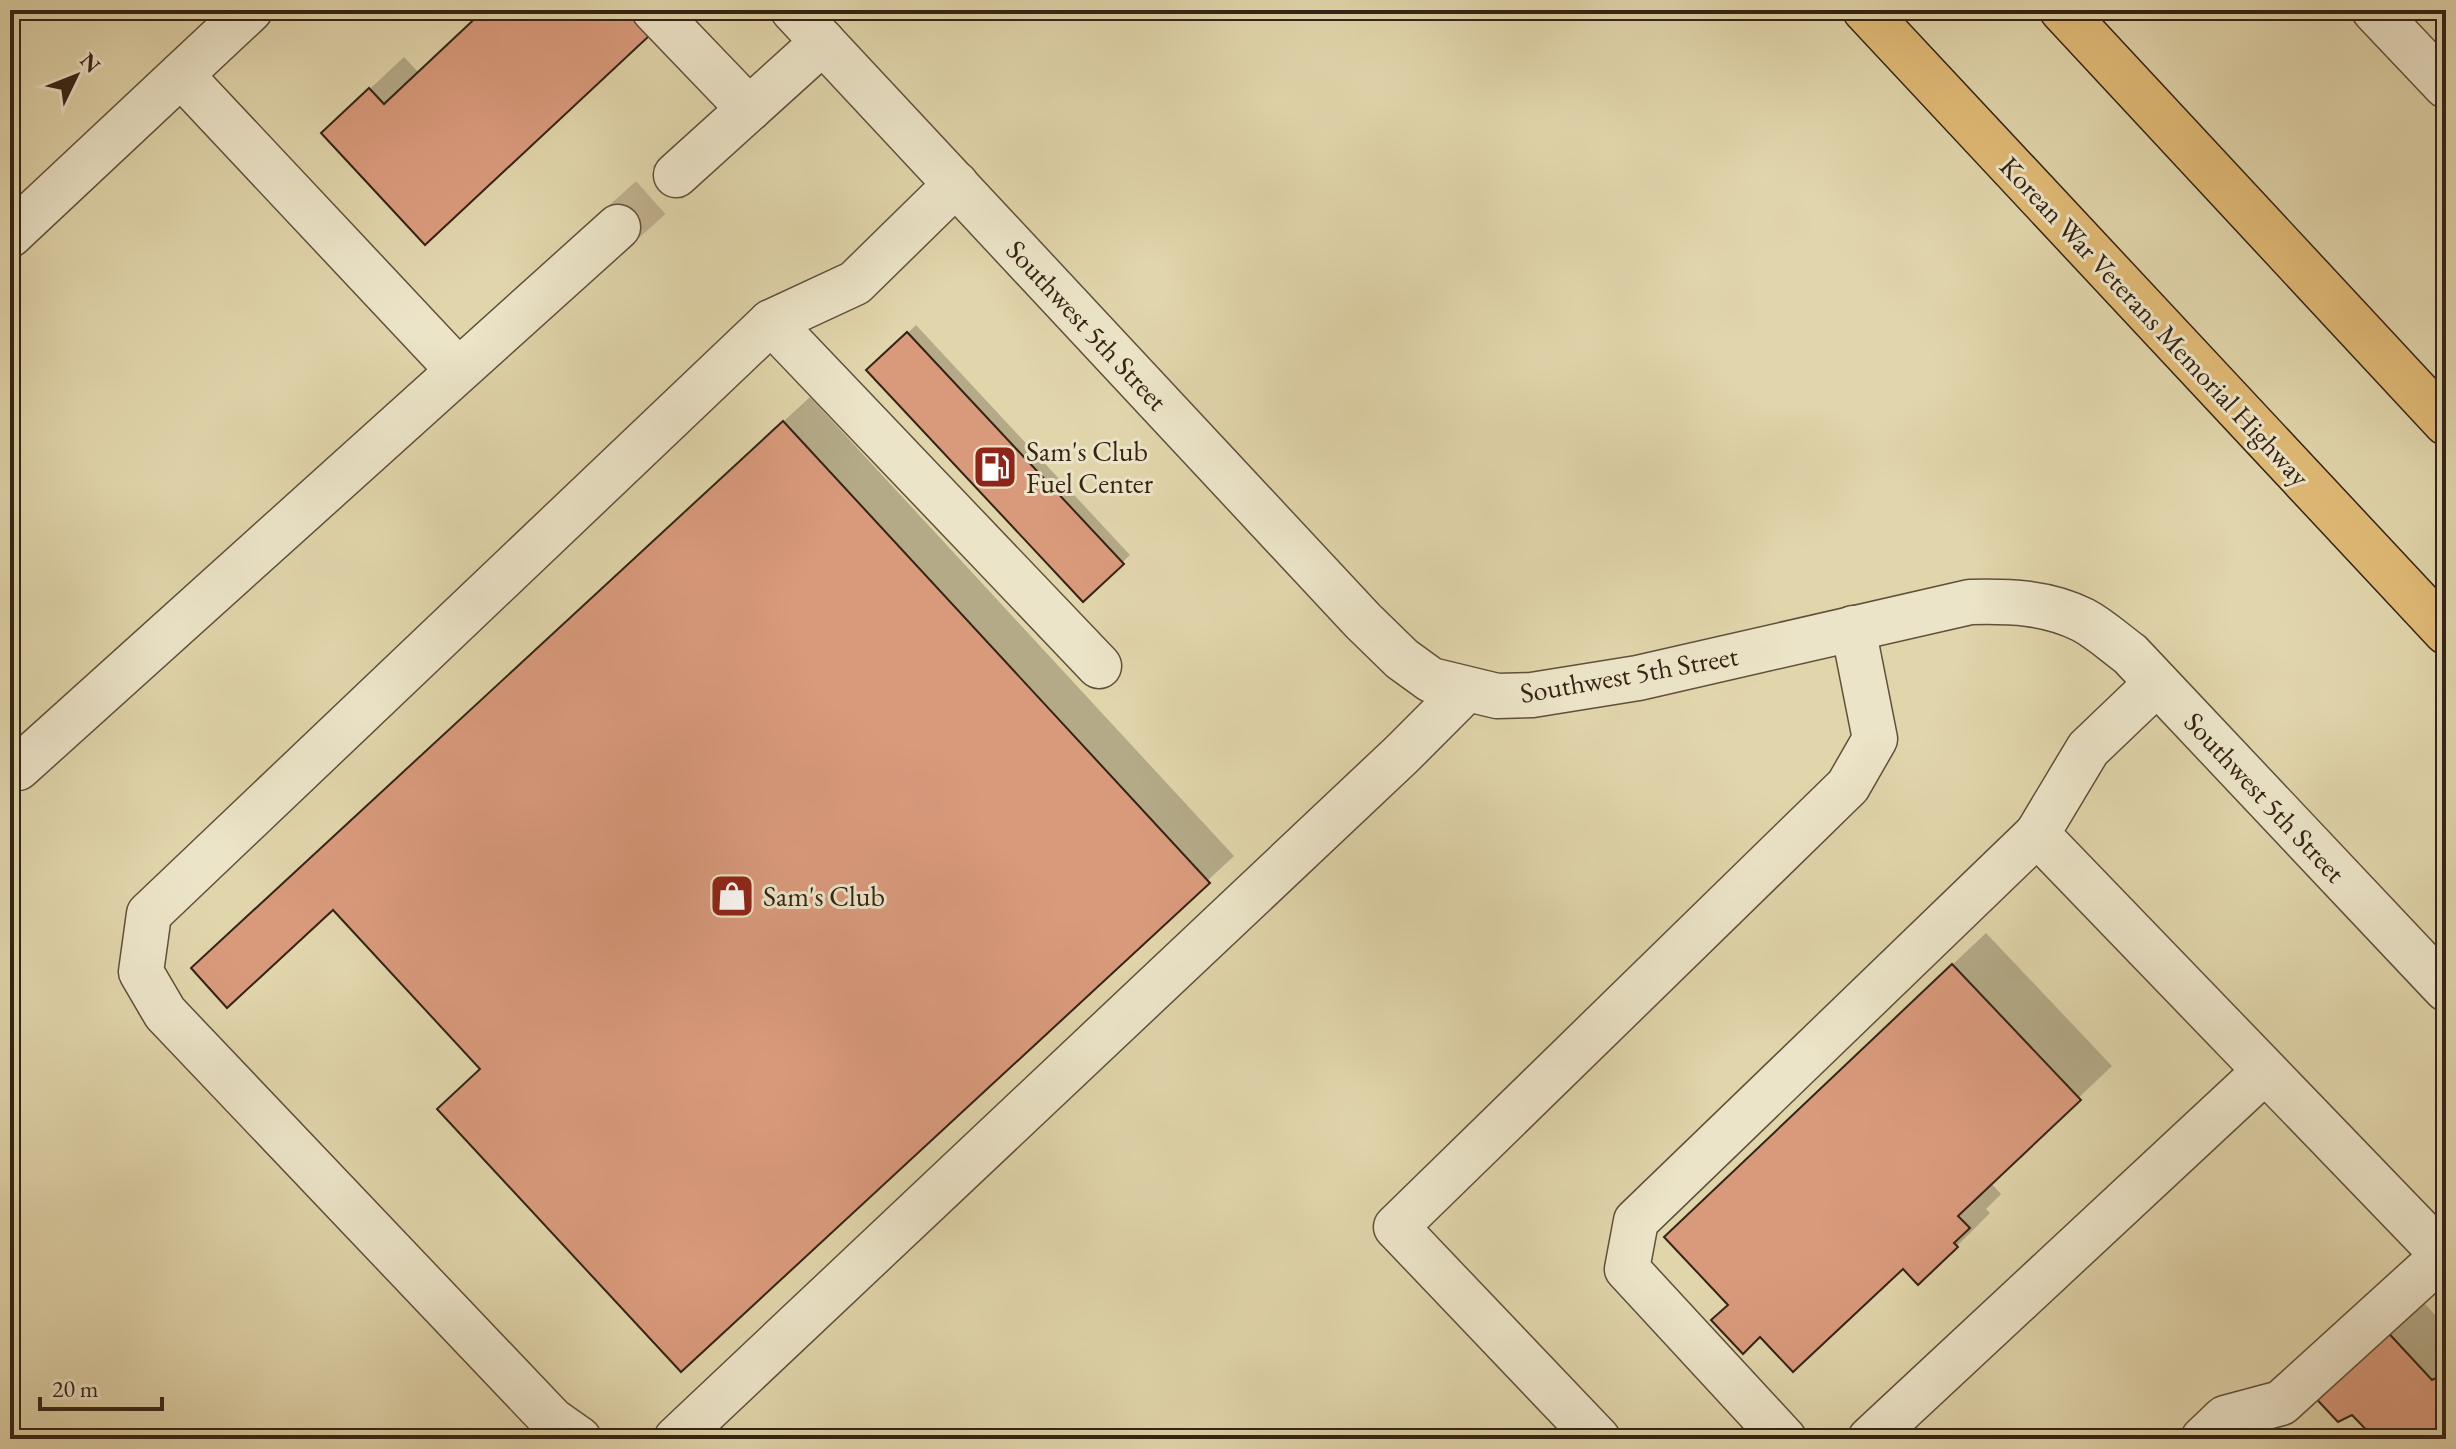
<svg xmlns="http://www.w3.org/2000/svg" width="2456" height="1449" font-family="'EB Garamond',serif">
  <rect width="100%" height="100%" fill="#e1d5ab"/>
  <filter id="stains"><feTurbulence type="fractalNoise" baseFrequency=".0025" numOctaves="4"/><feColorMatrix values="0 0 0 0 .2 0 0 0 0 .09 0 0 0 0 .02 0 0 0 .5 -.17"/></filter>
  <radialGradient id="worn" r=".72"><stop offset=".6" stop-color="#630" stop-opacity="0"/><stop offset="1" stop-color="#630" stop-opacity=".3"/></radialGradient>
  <g fill="#0003">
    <path d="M485,10h188l-248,232 -68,-141 47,-44 14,15z"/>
    <path d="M916,325l214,230 -47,45 -214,-230z"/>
    <path d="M810,397l424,459 -553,513 -199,-301 -149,-161 -114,36z"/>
    <path d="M1986,933l126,133 -122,116 11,12 -15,15 4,4 -33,33 -54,20 -173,38 -31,-100z"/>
    <path d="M2415,1293l31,34v112h-68l-25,-26 -41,-22z"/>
  </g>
  <g fill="#d99a7c" stroke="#352315" stroke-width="2">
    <path d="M484,10h141l24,26 -224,209 -104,-112 48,-45 15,16z"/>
    <path d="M907,332l217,232 -41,38 -217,-232z"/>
    <path d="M783,421l427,462 -529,489 -244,-263 43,-40 -147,-159 -106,98 -36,-40z"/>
    <path d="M1952,964l129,136 -123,116 12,12 -16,15 4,4 -40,38 -15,-16 -110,103 -33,-35 -17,17 -32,-34 17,-15 -64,-68z"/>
    <path d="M2381,1325l51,55 14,-7v66h-71l-23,-24 -14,7 -29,-31z"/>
  </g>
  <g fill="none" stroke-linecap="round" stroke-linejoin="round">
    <path stroke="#bfb18d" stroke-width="44" stroke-dasharray="44 22" stroke-linecap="butt" d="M618,227l58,-52"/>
    <g stroke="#60503a" stroke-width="47">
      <g id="minor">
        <path d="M654,10l95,99"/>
        <path d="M793,10l570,611 39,38 29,21 66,16 35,-1 106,-17 332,-76c40,-1 77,0 113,18 17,9 32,23 47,34l316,335"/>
        <path d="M2374,10l72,76"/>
        <path d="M181,75l277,295"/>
        <path d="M676,175l147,-133"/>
        <path d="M10,235l240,-225"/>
        <path d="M771,322l328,344"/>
        <path d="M2157,683l-69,66 -51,85 409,424"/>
        <path d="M10,760l8,8 600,-541"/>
        <path d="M579,1439l-27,-19 -387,-407 -24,-41 8,-58 622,-592 84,-39 101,-99"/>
        <path d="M676,1439l725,-684 65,-65"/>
        <path d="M1598,1439l-202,-212 452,-441 27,-47 -22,-111"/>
        <path d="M1784,1439l-157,-170 9,-48 401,-387"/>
        <path d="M1870,1439l395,-368"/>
        <path d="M2203,1439l22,-21 56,-15 165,-150"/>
      </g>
    </g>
    <g stroke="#352315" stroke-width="47">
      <g id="highway">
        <path d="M1865,10l581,622"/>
        <path d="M2062,10l384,413"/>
      </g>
    </g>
    <use href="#minor" stroke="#ece4c8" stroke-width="44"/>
    <use href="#highway" stroke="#e0ba76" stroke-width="44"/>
  </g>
  <defs>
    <g id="fuel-square" transform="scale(2.3)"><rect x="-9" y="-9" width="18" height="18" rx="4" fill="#8f2418" stroke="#ece4c8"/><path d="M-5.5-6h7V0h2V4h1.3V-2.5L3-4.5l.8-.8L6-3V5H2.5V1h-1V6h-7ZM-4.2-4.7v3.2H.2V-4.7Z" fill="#fff"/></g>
    <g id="shop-square" transform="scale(2.3)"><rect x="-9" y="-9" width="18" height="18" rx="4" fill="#8f2418" stroke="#ece4c8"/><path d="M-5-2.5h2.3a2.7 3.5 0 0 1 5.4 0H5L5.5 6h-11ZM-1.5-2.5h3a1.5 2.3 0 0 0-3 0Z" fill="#fff"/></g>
  </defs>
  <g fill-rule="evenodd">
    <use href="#fuel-square" x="995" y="467"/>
    <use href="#shop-square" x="732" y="896"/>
  </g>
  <g text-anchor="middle" stroke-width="6" stroke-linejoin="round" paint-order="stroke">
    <g font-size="28" fill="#352315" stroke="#ece4c8">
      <text transform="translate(2155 321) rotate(47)" y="10">Korean War Veterans Memorial Highway</text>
      <text transform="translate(1087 325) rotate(47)" y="10">Southwest 5th Street</text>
      <text transform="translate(1629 674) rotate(-10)" y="10">Southwest 5th Street</text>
      <text transform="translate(2265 797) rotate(47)" y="10">Southwest 5th Street</text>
    </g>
    <g font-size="28" fill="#352315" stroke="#ece4c8" text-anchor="start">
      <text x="1026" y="461">Sam's Club<tspan x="1026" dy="32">Fuel Center</tspan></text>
      <text x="763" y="906">Sam's Club</text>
    </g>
  </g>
  <rect width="2456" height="1449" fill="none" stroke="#e1d5ab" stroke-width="40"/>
  <rect x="12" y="12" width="2432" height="1425" fill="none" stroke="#352315" stroke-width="4"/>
  <rect x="20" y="20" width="2416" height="1409" fill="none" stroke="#352315" stroke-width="2"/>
  <g transform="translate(76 76) rotate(47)" stroke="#ece4c8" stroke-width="6" paint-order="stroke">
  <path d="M0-6L14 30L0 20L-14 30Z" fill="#352315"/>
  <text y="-12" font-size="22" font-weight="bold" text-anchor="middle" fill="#352315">N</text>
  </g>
  <path d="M40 1397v12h122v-12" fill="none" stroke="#352315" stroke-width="4"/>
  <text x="52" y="1397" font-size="24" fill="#352315" stroke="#ece4c8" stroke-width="6" paint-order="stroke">20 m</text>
  <rect width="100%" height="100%" filter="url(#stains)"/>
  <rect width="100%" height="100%" fill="url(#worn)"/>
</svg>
